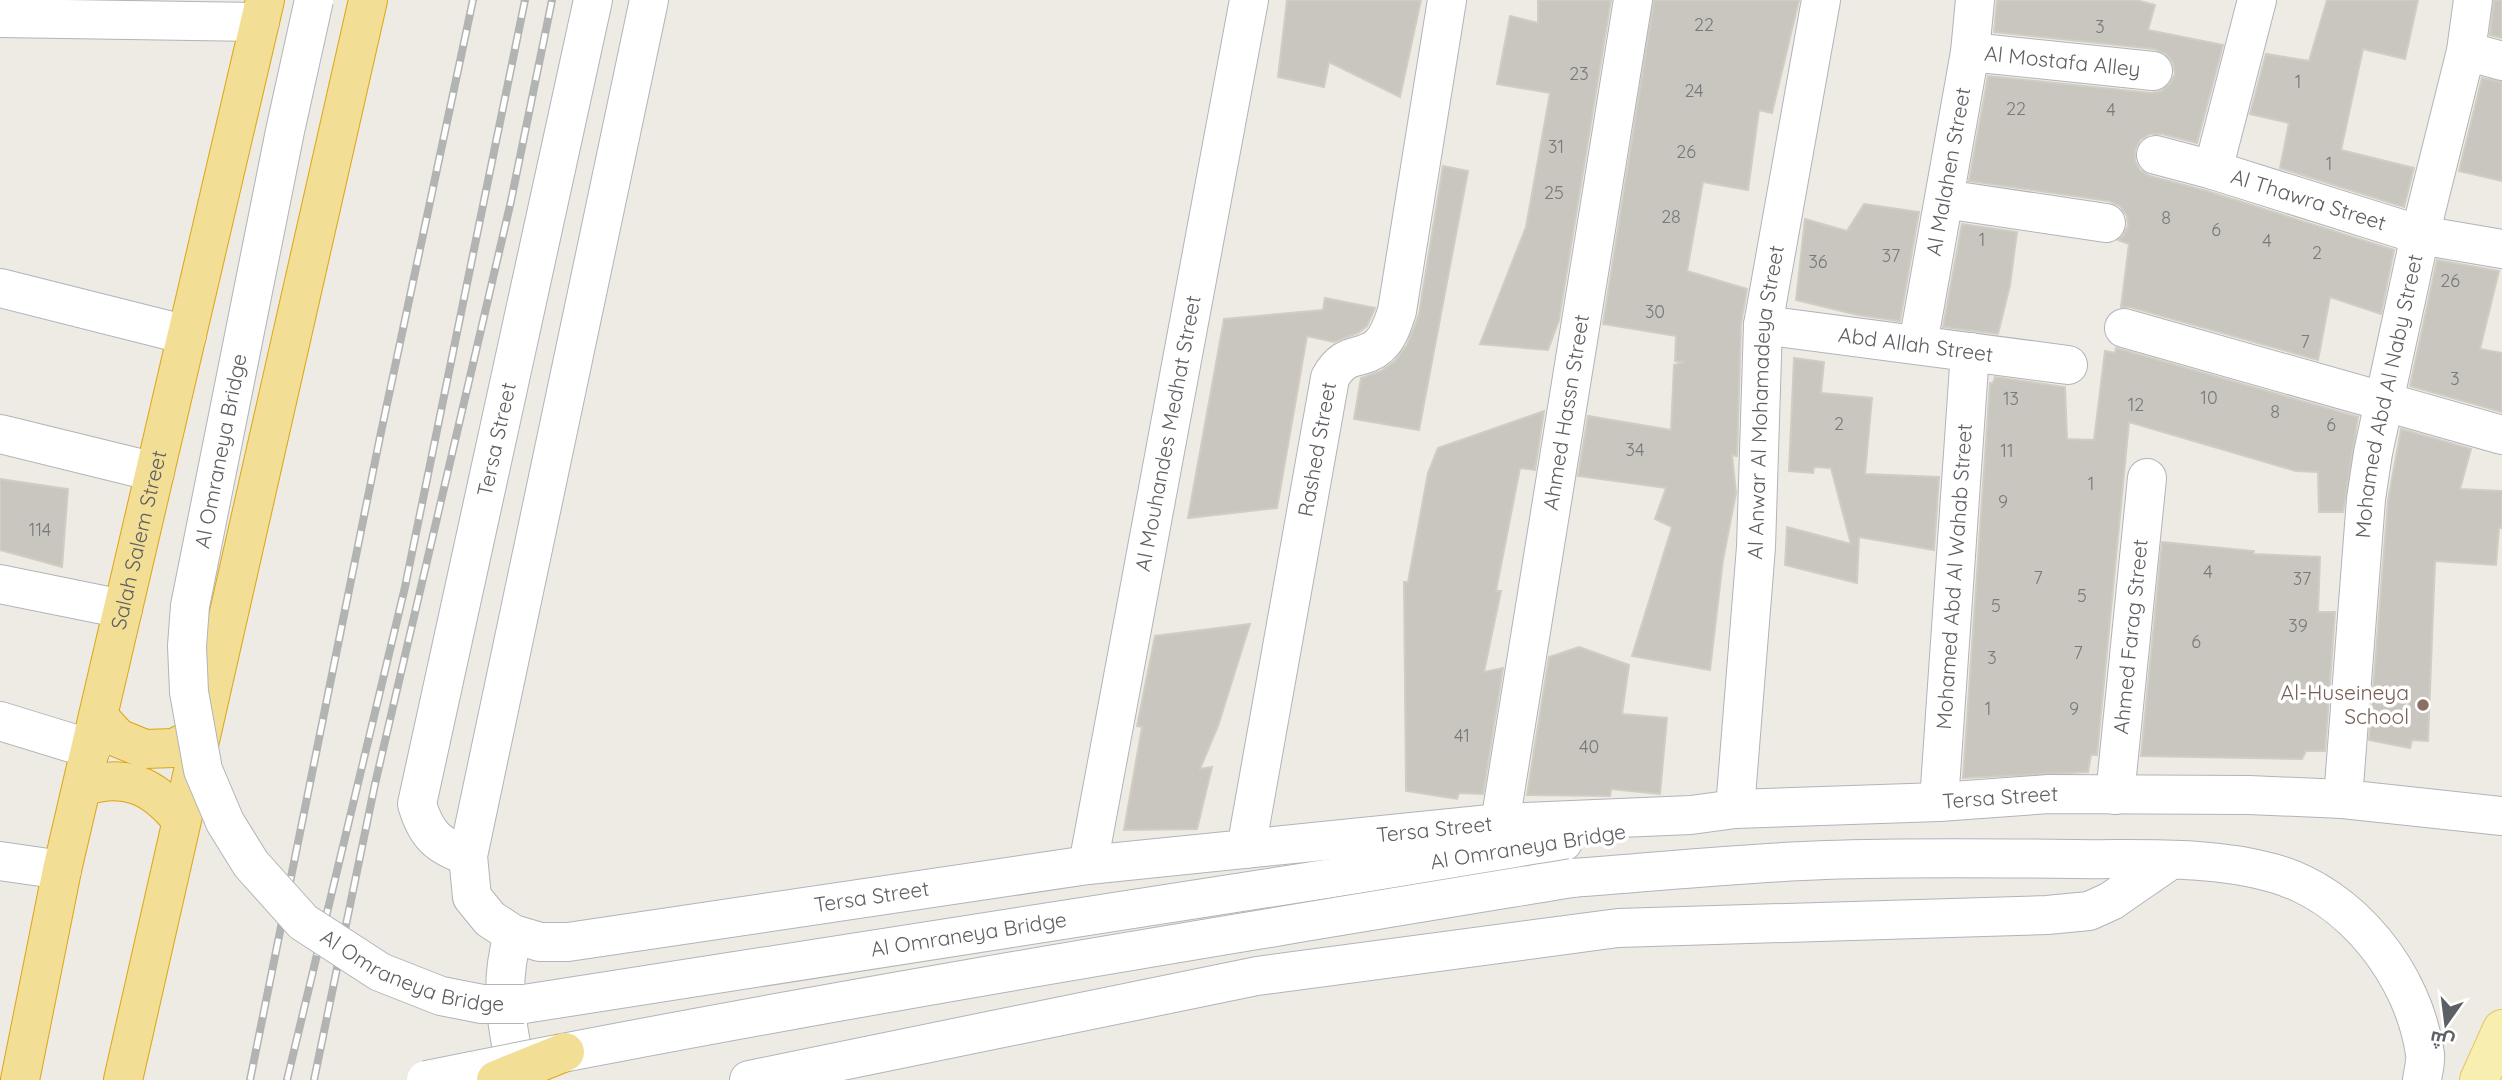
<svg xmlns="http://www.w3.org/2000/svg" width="2502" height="1080" font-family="Quicksand,Cairo,sans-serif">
  <rect width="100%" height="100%" fill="#edebe4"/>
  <g fill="#c9c6c0" stroke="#d1cdc3" stroke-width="2">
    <path d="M1287,0h134l-21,97 -71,-35 -5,25 -46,-10z"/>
    <path d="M1538,0h73l-52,320 -11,30 -68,-6 46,-117 24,-134 -53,-9 13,-68 28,7z"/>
    <path d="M1654,0h145l-27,113 -13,-3 -11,80 -45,-8 -16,89 60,18 -6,35 -4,132 -5,-1 4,38 -13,67 -13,110 -78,-14 40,-129 -17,-8 11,-31 -88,-12 10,-60 83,14 3,-65 10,-3 -9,-1 1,-25 -73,-12z"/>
    <path d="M1997,0h139l19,5 -7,25 75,15 -26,98 -35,-9h-12l-10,6 -5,10v11l5,9 10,6 57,15 187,59 -13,64 -51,-17 -12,63 -188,-53h-9l8,-63 -11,-4 5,-4 5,-10 -1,-10 -7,-10 -11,-5 -140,-20 19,-105 163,17 10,-2 9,-7 5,-10 -2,-11 -7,-9 -11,-5 -161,-17z"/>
    <path d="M2327,0h91l-13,59 -42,-10 -22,101 73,18 -10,39 -124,-39 9,-45 -39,-9 16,-60 43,7z"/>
    <path d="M2494,0h8v38l-12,-3z"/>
    <path d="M2482,78l20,4v99l-43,-10z"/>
    <path d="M1443,166l25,5 -49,259 -65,-11 7,-41 20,-7 14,-10 12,-16 7,-17 5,-14z"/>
    <path d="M1864,204l55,8 -19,109 -42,-6 -62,-15 9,-81 42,12z"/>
    <path d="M1962,224l55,8 -7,53 -12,49 -55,-7z"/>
    <path d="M2437,260l62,11 -19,78 22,4v59l-92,-26z"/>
    <path d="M1325,298l50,10 -8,18 -9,7 -24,9 -27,-6 -30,172 -89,10 36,-199 99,-9z"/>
    <path d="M2116,348l242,69 -15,95h-24l-1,-40 -22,-1 -167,-49 -32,333h-6l-3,17 -125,6 27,-395h3l2,-6 70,10 2,52 27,1 11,-89 10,2z"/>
    <path d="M1794,358l30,4 -3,31 51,5 -7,76 74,3 -5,73 -75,-13 -2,46 -72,-18 2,-38 64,17 -20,-76 -17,-1 -1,6 -24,-2z"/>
    <path d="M1544,411l-9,59 -15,-2 -24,123h5l-17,81 19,-4 -20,126 -24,-1 -2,6 -51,-8 -2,-209h4l20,-109 10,-25z"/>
    <path d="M2401,429l70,20 -11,40 42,2v37h-3l-3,37 -61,-4 -7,180 -16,-1 -2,8 -41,-8 19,-239z"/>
    <path d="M0,479l68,10 -6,78 -62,-17z"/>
    <path d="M2162,542l92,9 -1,3 67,3 -2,55h17l-10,139h-19l-4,8 -161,-3z"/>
    <path d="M1250,624l-32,102 -18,43 12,-2 -15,62 -73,1 18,-103 -5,-1 18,-90z"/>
    <path d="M1579,647l50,18 -7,49 45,4 -7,76 -49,-5 -1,7 -83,-1 22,-138z"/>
  </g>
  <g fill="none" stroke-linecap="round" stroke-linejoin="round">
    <g stroke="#b1b4b8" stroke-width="40">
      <g id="minor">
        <path id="s1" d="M649,0l-181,856 4,41 18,22 23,15 27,8h28l520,-77 412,-42 191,-8 44,-6 204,-7 110,-8 200,1 94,4 159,17"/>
        <path d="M0,18l260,4"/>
        <path d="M2466,51l36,10"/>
        <path id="s2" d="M1970,52l183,19"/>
        <path id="s3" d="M2156,155l57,15 207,65 82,14"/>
        <path d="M2213,170l44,-170"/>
        <path d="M1944,199l162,24"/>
        <path d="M0,288l187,47"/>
        <path id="s4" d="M1763,325l305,40"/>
        <path d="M2124,328l378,107"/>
        <path id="s5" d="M1918,344l52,-292 5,-52"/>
        <path d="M0,434l155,38"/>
        <path d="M0,584l123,25"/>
        <path d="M0,721l91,28"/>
        <path id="s6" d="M2115,795l32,-317"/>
        <path id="s7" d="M2343,799l23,-300 7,-46 47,-218 46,-184 7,-51"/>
        <path id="s8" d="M1939,802l31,-450"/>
        <path id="s9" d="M1735,809l21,-262 7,-222 58,-325"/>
        <path id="s10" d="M1500,823l133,-823"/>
        <path id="s11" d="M1246,849l84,-471c16,-29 31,-16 49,-32 10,-9 14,-23 18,-35l50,-311"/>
        <path id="s12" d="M468,856c-30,-10 -42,-21 -51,-52l176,-804"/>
        <path d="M0,861l62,9"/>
        <path id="s13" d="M1088,865l161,-865"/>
        <path d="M1572,878c84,-6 169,-15 253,-18 83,-3 166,-2 249,-1 66,1 134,-4 199,14 79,22 141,102 152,181 1,8 -2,18 -3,26"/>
        <path d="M513,934c-15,56 -6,91 5,146"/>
        <path id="s14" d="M524,1004l1039,-162"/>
        <path d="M749,1080l508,-104 361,-48 429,-13 42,-4 22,-10 58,-40"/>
      </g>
    </g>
    <g stroke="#e5c566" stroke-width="40">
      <path id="major" d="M2479,1080l23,-51"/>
    </g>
    <g stroke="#dda514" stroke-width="40">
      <g id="highway">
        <path d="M98,716l20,22 27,11 29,-1 27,-14"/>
        <path d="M82,787c43,-14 71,-2 99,33"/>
        <path id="s15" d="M20,1080l42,-210 203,-870"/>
        <path d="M123,1080l245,-1080"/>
      </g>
    </g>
    <use href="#minor" stroke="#fff" stroke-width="38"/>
    <use href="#major" stroke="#f8eeaf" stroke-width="38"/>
    <use href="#highway" stroke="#f3de95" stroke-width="38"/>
    <g stroke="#b2b3b3" stroke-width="8">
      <g id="rail">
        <path d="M250,1080l130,-643 93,-437"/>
        <path d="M287,1080l118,-493 120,-587"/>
        <path d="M314,1080l61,-296 136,-583 41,-201"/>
      </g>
    </g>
    <use href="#rail" stroke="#fff" stroke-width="5" stroke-dasharray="16" stroke-linecap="butt"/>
    <g stroke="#b1b4b8" stroke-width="40" stroke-linecap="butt">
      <g id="minor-bridge">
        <path id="s16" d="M314,0l-29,131 -95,475 -3,40 2,46 14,78 22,52 26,42 52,58 77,50 61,24 41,8h42"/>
        <path d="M426,1080c381,-77 763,-139 1146,-202"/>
      </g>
    </g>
    <g stroke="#dda514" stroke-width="40" stroke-linecap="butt">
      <path id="highway-bridge" d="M496,1080l69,-28"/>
    </g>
    <use href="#minor-bridge" stroke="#fff" stroke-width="38"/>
    <use href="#highway-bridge" stroke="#f3de95" stroke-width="38"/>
  </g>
  <circle fill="#8d6e63" stroke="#fff" stroke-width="2.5" cx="2423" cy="705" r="7"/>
  <g text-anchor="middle" stroke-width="7" stroke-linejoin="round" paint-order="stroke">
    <g font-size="18" fill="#77797a">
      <text x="1704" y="31">22</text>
      <text x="2100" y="33">3</text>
      <text x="1579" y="80">23</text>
      <text x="2298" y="88">1</text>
      <text x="1694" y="97">24</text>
      <text x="2016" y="115">22</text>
      <text x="2111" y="116">4</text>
      <text x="1556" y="153">31</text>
      <text x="1686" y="158">26</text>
      <text x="2329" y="170">1</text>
      <text x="1554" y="199">25</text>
      <text x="1671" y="223">28</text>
      <text x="2166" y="224">8</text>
      <text x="2216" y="236">6</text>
      <text x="1982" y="246">1</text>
      <text x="2267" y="247">4</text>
      <text x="2317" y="259">2</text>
      <text x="1891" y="262">37</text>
      <text x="1818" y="268">36</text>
      <text x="2450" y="287">26</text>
      <text x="1655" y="318">30</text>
      <text x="2305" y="348">7</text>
      <text x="2455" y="385">3</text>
      <text x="2209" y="404">10</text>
      <text x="2011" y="405">13</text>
      <text x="2136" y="411">12</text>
      <text x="2275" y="418">8</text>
      <text x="1839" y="430">2</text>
      <text x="2331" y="431">6</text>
      <text x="1635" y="456">34</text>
      <text x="2007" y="457">11</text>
      <text x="2091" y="490">1</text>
      <text x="2003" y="508">9</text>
      <text x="40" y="536">114</text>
      <text x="2208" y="578">4</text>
      <text x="2038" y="584">7</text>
      <text x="2302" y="585">37</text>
      <text x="2082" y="602">5</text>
      <text x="1996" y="612">5</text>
      <text x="2298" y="632">39</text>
      <text x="2196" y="648">6</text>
      <text x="2078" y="659">7</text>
      <text x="1992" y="664">3</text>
      <text x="1988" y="715">1</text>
      <text x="2074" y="715">9</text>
      <text x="1462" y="742">41</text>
      <text x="1589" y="753">40</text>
    </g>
    <g font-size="21" fill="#5c5f63" stroke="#fff">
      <text dy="7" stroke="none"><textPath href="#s2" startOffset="93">Al Mostafa Alley</textPath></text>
      <text dy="7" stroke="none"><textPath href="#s5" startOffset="175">Al Malahen Street</textPath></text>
      <text dy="7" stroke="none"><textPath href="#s3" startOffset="159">Al Thawra Street</textPath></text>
      <text dy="7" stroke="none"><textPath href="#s4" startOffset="154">Abd Allah Street</textPath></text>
      <text dy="7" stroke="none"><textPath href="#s7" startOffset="406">Mohamed Abd Al Naby Street</textPath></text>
      <text dy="7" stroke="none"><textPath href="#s9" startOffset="408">Al Anwar Al Mohamadeya Street</textPath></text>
      <text dy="7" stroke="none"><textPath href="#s10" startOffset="416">Ahmed Hassn Street</textPath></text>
      <text dy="7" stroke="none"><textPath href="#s13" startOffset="439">Al Mouhandes Medhat Street</textPath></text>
      <text dy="7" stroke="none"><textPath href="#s12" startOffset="450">Tersa Street</textPath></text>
      <text dy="7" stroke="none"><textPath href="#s11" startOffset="406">Rashed Street</textPath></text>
      <text transform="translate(221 451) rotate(-79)" y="7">Al Omraneya Bridge</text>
      <text dy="7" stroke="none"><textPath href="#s15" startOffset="553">Salah Salem Street</textPath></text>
      <text dy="7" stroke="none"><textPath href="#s8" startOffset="226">Mohamed Abd Al Wahab Street</textPath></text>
      <text dy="7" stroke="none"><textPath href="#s6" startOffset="159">Ahmed Farag Street</textPath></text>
      <text dy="7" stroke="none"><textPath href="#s1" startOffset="2469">Tersa Street</textPath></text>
      <text dy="7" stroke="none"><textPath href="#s1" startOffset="1902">Tersa Street</textPath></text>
      <text transform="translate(1528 847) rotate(-9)" y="7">Al Omraneya Bridge</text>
      <text dy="7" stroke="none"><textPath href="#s1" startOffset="1335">Tersa Street</textPath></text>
      <text dy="7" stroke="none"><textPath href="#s14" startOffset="450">Al Omraneya Bridge</textPath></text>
      <text dy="7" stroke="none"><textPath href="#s16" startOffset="1090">Al Omraneya Bridge</textPath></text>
    </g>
    <g font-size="21" fill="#785e54" stroke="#fff" text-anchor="end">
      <text x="2409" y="700">Al-Huseineya<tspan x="2409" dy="24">School</tspan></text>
    </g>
  </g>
  <g transform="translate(2446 1024) rotate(194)" stroke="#ffffff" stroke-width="5" paint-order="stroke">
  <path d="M0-5L12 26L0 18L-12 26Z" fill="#5c5f63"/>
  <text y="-10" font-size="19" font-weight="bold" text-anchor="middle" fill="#5c5f63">ش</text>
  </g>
</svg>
